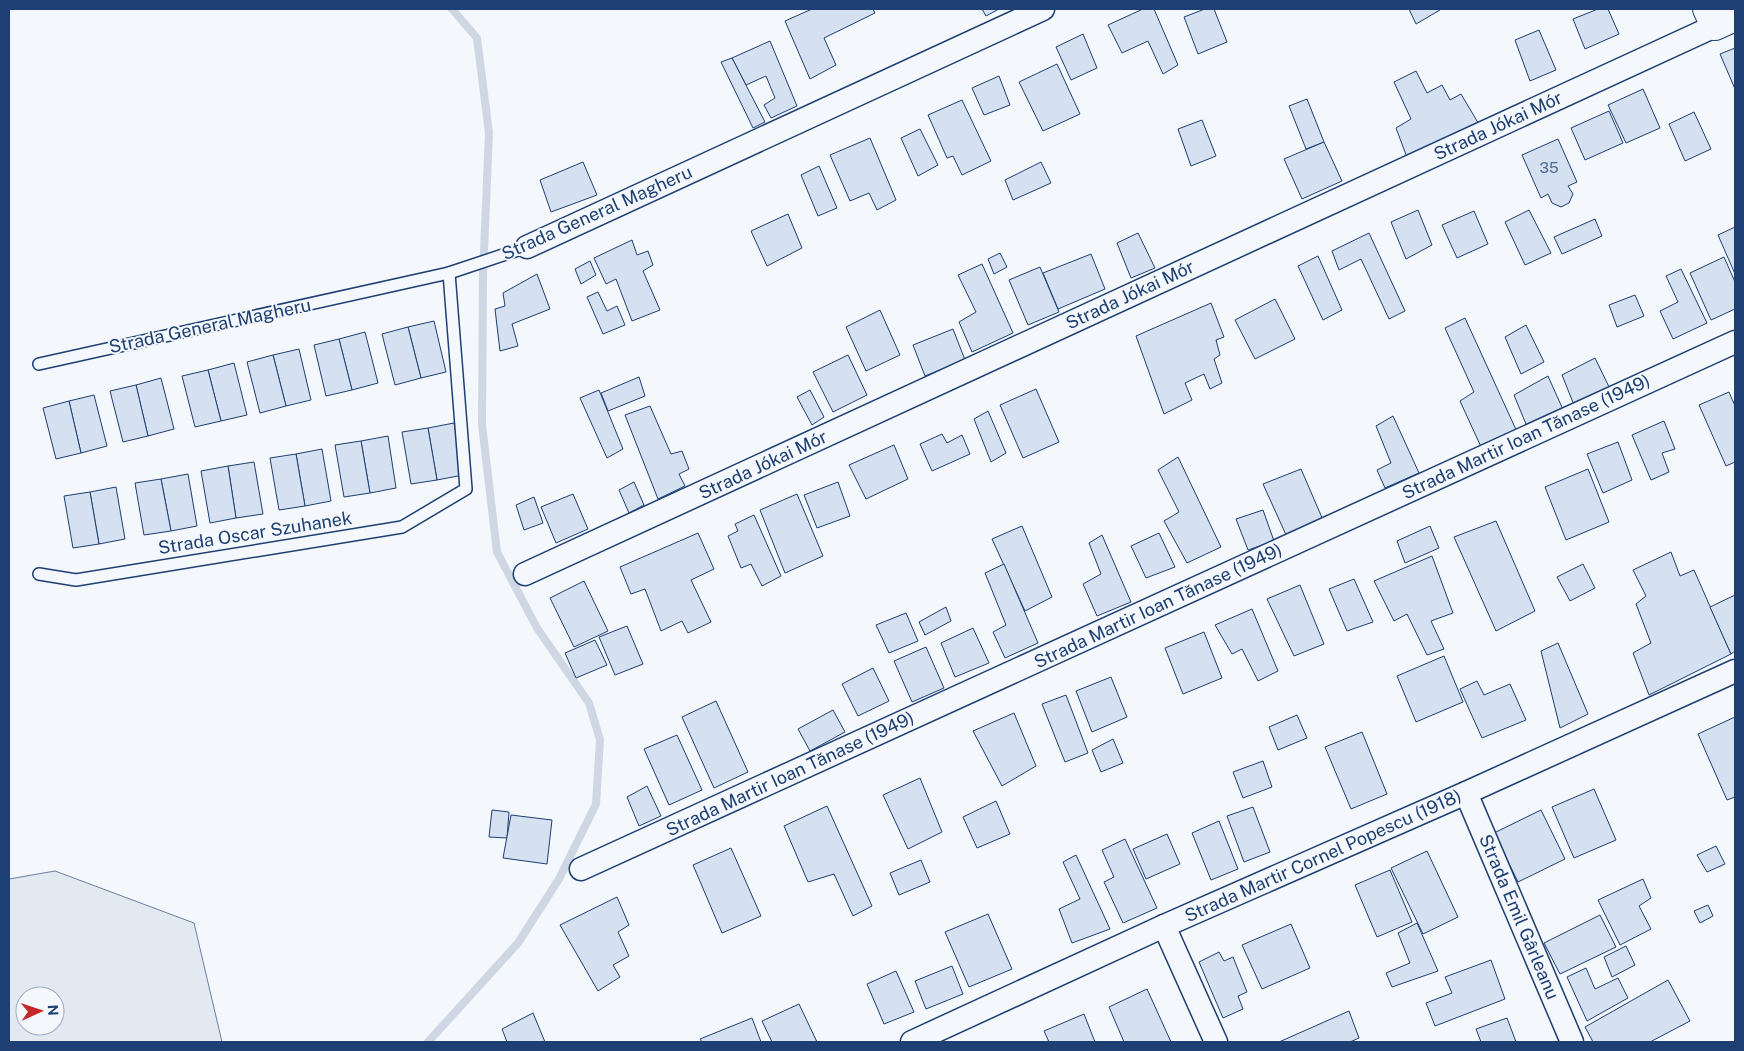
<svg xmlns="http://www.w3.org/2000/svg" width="1744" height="1051" font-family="'Public Sans',sans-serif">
  <rect width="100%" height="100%" fill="#f4f7fb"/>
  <path fill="#e3e9f0" stroke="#687fa3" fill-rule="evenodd" d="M55,871l139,52 28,119h-213v-163zM25,996h30v30h-30z"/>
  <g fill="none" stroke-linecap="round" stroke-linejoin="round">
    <path stroke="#cfd7e4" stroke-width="8" d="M428,1042l90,-99 41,-64 37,-75 4,-64 -11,-37 -52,-75 -40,-76 -15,-127 1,-150 6,-142 -12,-95 -25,-29"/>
  </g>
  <g fill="#d5e0f0" stroke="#1d3f73">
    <path d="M812,9h61l2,4 -51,25 12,27 -26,14 -25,-58z"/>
    <path d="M982,9h17l-13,7z"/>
    <path d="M1143,9h11l24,56 -15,9 -15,-33 -26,12 -14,-28z"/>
    <path d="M1205,9h9l13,33 -29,12 -14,-37z"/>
    <path d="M1409,9h31v1l-24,14z"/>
    <path d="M1598,9h10l11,25 -34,15 -12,-30z"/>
    <path d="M1539,30l17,40 -26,11 -15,-41z"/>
    <path d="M1083,34l14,34 -26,12 -15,-33z"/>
    <path d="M770,41l27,65 -26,12 -7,-13 11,-7 -9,-22 -20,9 -14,-27z"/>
    <path d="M1735,48v41l-15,-35z"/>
    <path d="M732,58l33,64 -12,6 -32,-66z"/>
    <path d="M1057,64l23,50 -37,17 -24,-49z"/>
    <path d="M1416,71l11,22 15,-8 8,15 11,-6 19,32 -72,34 -12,-32 15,-9 -17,-37z"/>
    <path d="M999,76l11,29 -26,10 -12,-27z"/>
    <path d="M1643,89l17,39 -34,15 -18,-38z"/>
    <path d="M1307,99l17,43 -18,7 -17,-43z"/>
    <path d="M962,100l29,61 -29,14 -9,-19 -6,2 -19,-43z"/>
    <path d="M1609,111l14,32 -38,17 -14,-32z"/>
    <path d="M1694,112l17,37 -26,12 -16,-37z"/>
    <path d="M1202,120l14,36 -25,10 -13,-37z"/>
    <path d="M920,129l18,36 -20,11 -17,-38z"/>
    <path d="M870,138l26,62 -19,10 -8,-17 -19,8 -20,-46z"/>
    <path d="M1558,139l19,43 -9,4 5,8 -4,9 -8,4 -9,-4 -4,-9 -7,4 -19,-43z"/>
    <path d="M1324,142l18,39 -40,18 -18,-40z"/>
    <path d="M583,162l14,33 -46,17 -11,-32z"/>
    <path d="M1041,162l10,21 -38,17 -8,-20z"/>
    <path d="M819,166l18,42 -19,8 -17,-41z"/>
    <path d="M1418,210l14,35 -26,14 -15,-37z"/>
    <path d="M1529,210l22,43 -26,12 -20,-43z"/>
    <path d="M1474,211l14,33 -31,14 -15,-33z"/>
    <path d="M788,214l14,34 -35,18 -16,-35z"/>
    <path d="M1595,219l7,17 -40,18 -8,-17z"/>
    <path d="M1735,227v47l-17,-39z"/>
    <path d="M1138,233l17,35 -24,10 -14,-35z"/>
    <path d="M1369,233l36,78 -16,8 -28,-60 -22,11 -7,-19z"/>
    <path d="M632,240l5,15 11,-4 5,14 -10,6 17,39 -28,11 -16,-42 -10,5 -12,-26z"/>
    <path d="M1000,253l7,14 -13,7 -6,-15z"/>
    <path d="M1091,254l14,35 -47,20 -15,-36z"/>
    <path d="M1318,256l24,54 -19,10 -25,-54z"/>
    <path d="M1724,257l11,25v27l-24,11 -21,-47z"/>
    <path d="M590,261l6,14 -15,9 -6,-15z"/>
    <path d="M982,264l31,69 -41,19 -13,-30 17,-10 -18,-37z"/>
    <path d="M1040,267l19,45 -31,13 -19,-45z"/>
    <path d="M1681,269l26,54 -34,16 -13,-28 18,-9 -12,-26z"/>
    <path d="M537,274l13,35 -38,15 6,22 -18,5 -5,-42 10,-3 -2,-13z"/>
    <path d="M598,292l9,19 10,-5 8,19 -22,9 -16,-37z"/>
    <path d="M1635,295l9,21 -27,11 -8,-22z"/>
    <path d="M1275,299l20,40 -40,20 -20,-39z"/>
    <path d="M1211,303l13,34 -8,3 4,15 -6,4 8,24 -12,6 -6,-15 -19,9 7,17 -28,14 -28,-78z"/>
    <path d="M880,310l20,45 -34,16 -20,-44z"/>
    <path d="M1465,318l53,116 -36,15 -22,-48 14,-9 -29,-64z"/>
    <path d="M434,321l12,51 -25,6 -13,-51z"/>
    <path d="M1526,325l18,37 -23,12 -16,-37z"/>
    <path d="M408,327l13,51 -26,7 -13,-51z"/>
    <path d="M953,329l12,31 -40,16 -12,-31z"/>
    <path d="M365,332l13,51 -26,7 -13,-51z"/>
    <path d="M339,339l13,51 -26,6 -12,-51z"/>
    <path d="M299,349l12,51 -25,6 -13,-51z"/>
    <path d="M273,355l13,51 -26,7 -13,-51z"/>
    <path d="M848,355l19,40 -34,17 -20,-40z"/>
    <path d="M1595,358l16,33 -35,19 -14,-35z"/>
    <path d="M234,363l13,52 -26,6 -13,-51z"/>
    <path d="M208,370l13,51 -26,6 -13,-51z"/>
    <path d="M1548,376l17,38 -37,15 -14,-34z"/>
    <path d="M639,377l6,19 -37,15 -7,-18z"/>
    <path d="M161,378l13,51 -26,7 -12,-51z"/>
    <path d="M136,385l12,51 -25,6 -13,-51z"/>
    <path d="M1036,389l23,53 -36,16 -23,-53z"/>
    <path d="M599,390l24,59 -16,9 -27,-60z"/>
    <path d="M810,390l14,27 -12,8 -15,-28z"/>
    <path d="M1729,392l6,14v56l-9,4 -27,-61z"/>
    <path d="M94,395l13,51 -26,7 -12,-52z"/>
    <path d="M69,401l12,52 -25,6 -13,-51z"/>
    <path d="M650,406l21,48 11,-3 7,18 -10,5 6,12 -27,13 -33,-84z"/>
    <path d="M988,411l18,42 -15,9 -17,-43z"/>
    <path d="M1393,416l26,57 -34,15 -8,-18 14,-7 -15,-37z"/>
    <path d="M1664,421l11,28 -13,4 7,19 -18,8 -19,-45z"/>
    <path d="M454,423l9,52 -26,5 -9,-52z"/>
    <path d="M428,428l9,52 -26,4 -9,-52z"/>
    <path d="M942,434l5,9 15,-8 8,19 -38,17 -12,-27z"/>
    <path d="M388,436l8,52 -26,5 -9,-52z"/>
    <path d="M361,441l9,52 -26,4 -9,-52z"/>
    <path d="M1618,442l14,38 -29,13 -16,-39z"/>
    <path d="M894,445l14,34 -42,20 -17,-34z"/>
    <path d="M322,449l9,52 -26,5 -9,-52z"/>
    <path d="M296,454l9,52 -26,4 -9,-52z"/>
    <path d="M1178,457l43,90 -34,16 -23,-42 15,-9 -21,-42z"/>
    <path d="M254,462l9,52 -27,4 -8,-52z"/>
    <path d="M228,466l8,52 -26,5 -9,-52z"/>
    <path d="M1301,469l22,51 -36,17 -24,-53z"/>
    <path d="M1588,469l21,53 -43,18 -21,-53z"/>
    <path d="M188,474l9,52 -26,5 -10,-52z"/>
    <path d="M161,479l10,52 -27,4 -9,-52z"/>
    <path d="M634,482l10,23 -15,8 -10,-23z"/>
    <path d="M838,482l12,34 -33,12 -13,-33z"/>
    <path d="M116,487l9,52 -26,5 -9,-52z"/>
    <path d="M90,492l9,52 -26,4 -9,-52z"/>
    <path d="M573,494l15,35 -32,14 -15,-36z"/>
    <path d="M797,494l26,62 -38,17 -25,-63z"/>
    <path d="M534,497l9,26 -19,7 -8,-25z"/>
    <path d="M1263,510l11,31 -26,9 -12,-31z"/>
    <path d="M754,515l27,61 -19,10 -11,-22 -10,4 -13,-32 10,-5 -3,-7z"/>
    <path d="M1496,521l39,90 -39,20 -42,-94z"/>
    <path d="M1022,526l30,71 -27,14 -33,-72z"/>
    <path d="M1430,526l9,22 -34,15 -8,-22z"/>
    <path d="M698,533l16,36 -23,11 20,42 -23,11 -6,-12 -21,10 -16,-42 -14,5 -11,-27z"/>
    <path d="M1159,533l16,34 -29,11 -15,-32z"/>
    <path d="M1102,535l29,67 -34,14 -14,-32 18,-10 -12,-31z"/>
    <path d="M1671,552l9,24 14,-6 37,84 -82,41 -16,-42 18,-10 -15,-39 10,-8 -13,-26z"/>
    <path d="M1432,556l21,57 -22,8 13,28 -17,6 -20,-41 -13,7 -20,-40z"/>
    <path d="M1004,564l34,79 -33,15 -12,-26 13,-7 -21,-52z"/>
    <path d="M1583,564l12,24 -25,13 -13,-24z"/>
    <path d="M1354,579l19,43 -26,9 -18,-42z"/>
    <path d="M584,581l24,50 -34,16 -24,-49z"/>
    <path d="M1300,585l24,59 -30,12 -27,-57z"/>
    <path d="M1735,595v56l-4,3 -21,-47z"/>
    <path d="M946,607l5,14 -26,14 -6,-13z"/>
    <path d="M1252,609l26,62 -20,10 -16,-32 -10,5 -17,-29z"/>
    <path d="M906,613l12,28 -29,12 -13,-28z"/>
    <path d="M627,626l16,38 -28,11 -16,-38z"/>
    <path d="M973,628l16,35 -34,14 -14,-34z"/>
    <path d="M1204,632l18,46 -39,16 -18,-46z"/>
    <path d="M595,640l12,25 -31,13 -11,-25z"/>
    <path d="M1558,643l30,71 -28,14 -19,-77z"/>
    <path d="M926,647l18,41 -32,14 -18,-41z"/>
    <path d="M1444,656l19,46 -47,20 -19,-46z"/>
    <path d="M873,668l16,33 -31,15 -16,-32z"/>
    <path d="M1111,677l16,40 -35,15 -16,-41z"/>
    <path d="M1477,681l7,14 26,-11 16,36 -44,18 -22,-49z"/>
    <path d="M1066,695l22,58 -23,9 -23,-58z"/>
    <path d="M716,701l32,71 -34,16 -32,-71z"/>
    <path d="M833,710l12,22 -35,19 -12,-22z"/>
    <path d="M1014,713l22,53 -34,20 -29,-55z"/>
    <path d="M1297,715l10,23 -29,12 -9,-23z"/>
    <path d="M1735,717v80l-8,3 -29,-66z"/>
    <path d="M1362,732l25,62 -36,15 -26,-62z"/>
    <path d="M677,735l25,55 -33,15 -25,-56z"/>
    <path d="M1113,739l10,24 -22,9 -9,-22z"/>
    <path d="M1263,761l9,26 -29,11 -10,-26z"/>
    <path d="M920,778l22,54 -34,17 -25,-54z"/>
    <path d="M647,786l14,30 -22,10 -12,-29z"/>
    <path d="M1594,789l22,51 -42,18 -22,-51z"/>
    <path d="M996,801l14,33 -33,14 -14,-31z"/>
    <path d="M827,806l45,100 -19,10 -19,-42 -26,8 -24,-56z"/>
    <path d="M1253,807l17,45 -26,10 -17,-46z"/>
    <path d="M492,810l17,2 -2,26 -18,-1z"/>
    <path d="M1541,810l24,49 -47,23 -24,-49z"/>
    <path d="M511,815l41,5 -5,44 -44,-6z"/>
    <path d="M1219,821l19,48 -27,11 -19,-47z"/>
    <path d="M1167,834l13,30 -34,15 -13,-30z"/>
    <path d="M1125,839l32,69 -34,15 -19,-41 10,-5 -12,-27z"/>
    <path d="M1716,846l9,18 -18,8 -10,-17z"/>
    <path d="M731,848l30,68 -39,17 -29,-68z"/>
    <path d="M1427,851l31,66 -35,17 -32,-66z"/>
    <path d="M1076,855l34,74 -38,14 -13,-34 21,-10 -17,-37z"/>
    <path d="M921,860l9,22 -31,13 -9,-22z"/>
    <path d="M1390,870l22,52 -35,15 -22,-52z"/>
    <path d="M1643,879l8,19 -12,8 12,23 -31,16 -22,-45z"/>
    <path d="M617,897l12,28 -11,7 11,24 -16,9 7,12 -22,14 -38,-66z"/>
    <path d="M1708,905l5,11 -13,7 -6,-12z"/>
    <path d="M988,914l24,55 -43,18 -24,-55z"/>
    <path d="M1600,915l16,32 -56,27 -16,-31z"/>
    <path d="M1417,923l21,48 -46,16 -6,-14 24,-10 -12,-30z"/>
    <path d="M1291,924l19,44 -48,21 -20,-44z"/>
    <path d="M1626,946l9,19 -23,12 -8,-20z"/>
    <path d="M1219,952l5,9 9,-4 14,35 -9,4 5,13 -20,9 -24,-56z"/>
    <path d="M1491,960l14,39 -70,27 -9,-23 26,-10 -7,-16z"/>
    <path d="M952,966l11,28 -37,15 -11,-28z"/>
    <path d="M1586,968l9,21 23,-11 10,20 -41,23 -20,-44z"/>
    <path d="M896,971l18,41 -30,12 -17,-40z"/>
    <path d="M1668,980l22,41 -40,21h-57l-8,-15z"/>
    <path d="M1147,989l24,53h-47l-15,-35z"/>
    <path d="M799,1004l18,38h-45l-10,-21z"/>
    <path d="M1349,1011l10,27 -9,4h-71z"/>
    <path d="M533,1013l12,29h-38l-5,-13z"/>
    <path d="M1084,1014l11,28h-46l-5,-11z"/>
    <path d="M752,1018l9,24h-59l-2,-3z"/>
    <path d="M1507,1018l9,24h-35l-5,-13z"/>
  </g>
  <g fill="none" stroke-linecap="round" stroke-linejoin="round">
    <g stroke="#1d3f73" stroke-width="14">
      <g id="service">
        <path d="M39,364l410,-91 78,-26"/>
        <path d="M39,574l37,6 326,-53 64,-38 -17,-216"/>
      </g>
    </g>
    <g stroke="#1d3f73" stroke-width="25">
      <g id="minor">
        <path d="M527,247l516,-238"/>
        <path d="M525,574l1190,-548"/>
        <path d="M1466,793l106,249"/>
        <path d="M581,869l1154,-527"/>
        <path d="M1164,926l52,116"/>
        <path d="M912,1042l252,-116 302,-133 269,-122"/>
      </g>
    </g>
    <g stroke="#1d3f73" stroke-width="30">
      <path id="tertiary" d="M1707,9l8,17 20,-9"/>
    </g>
    <use href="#service" stroke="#f4f7fb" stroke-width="11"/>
    <use href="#minor" stroke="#f4f7fb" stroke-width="22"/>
    <use href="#tertiary" stroke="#f4f7fb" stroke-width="28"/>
  </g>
  <g text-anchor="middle" stroke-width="4" stroke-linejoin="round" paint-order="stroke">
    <g font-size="15" fill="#4b6792">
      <text x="1549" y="173">35</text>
    </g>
    <g font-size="18" fill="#1d3f73" stroke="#f4f7fb">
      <text transform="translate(1498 126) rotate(-25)" y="6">Strada Jókai Mór</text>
      <text transform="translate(597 213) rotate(-24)" y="6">Strada General Magheru</text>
      <text transform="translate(1130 295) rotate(-25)" y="6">Strada Jókai Mór</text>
      <text transform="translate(210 326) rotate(-12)" y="6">Strada General Magheru</text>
      <text transform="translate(1526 437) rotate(-25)" y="6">Strada Martir Ioan Tănase (1949)</text>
      <text transform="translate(763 465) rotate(-25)" y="6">Strada Jókai Mór</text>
      <text transform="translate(255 533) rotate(-9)" y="6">Strada Oscar Szuhanek</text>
      <text transform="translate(1158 606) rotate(-25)" y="6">Strada Martir Ioan Tănase (1949)</text>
      <text transform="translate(790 774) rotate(-25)" y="6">Strada Martir Ioan Tănase (1949)</text>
      <text transform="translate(1323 856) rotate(-24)" y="6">Strada Martir Cornel Popescu (1918)</text>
      <text transform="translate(1519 917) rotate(67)" y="6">Strada Emil Gârleanu</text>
    </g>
  </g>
  <rect width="1744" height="1051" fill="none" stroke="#1d3f73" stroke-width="20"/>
  <g transform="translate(40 1011) rotate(87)"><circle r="24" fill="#f4f7fb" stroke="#9eadc5"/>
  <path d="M0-4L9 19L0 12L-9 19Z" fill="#c62828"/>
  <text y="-8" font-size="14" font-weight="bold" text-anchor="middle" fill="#1d3f73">N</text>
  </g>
</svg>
